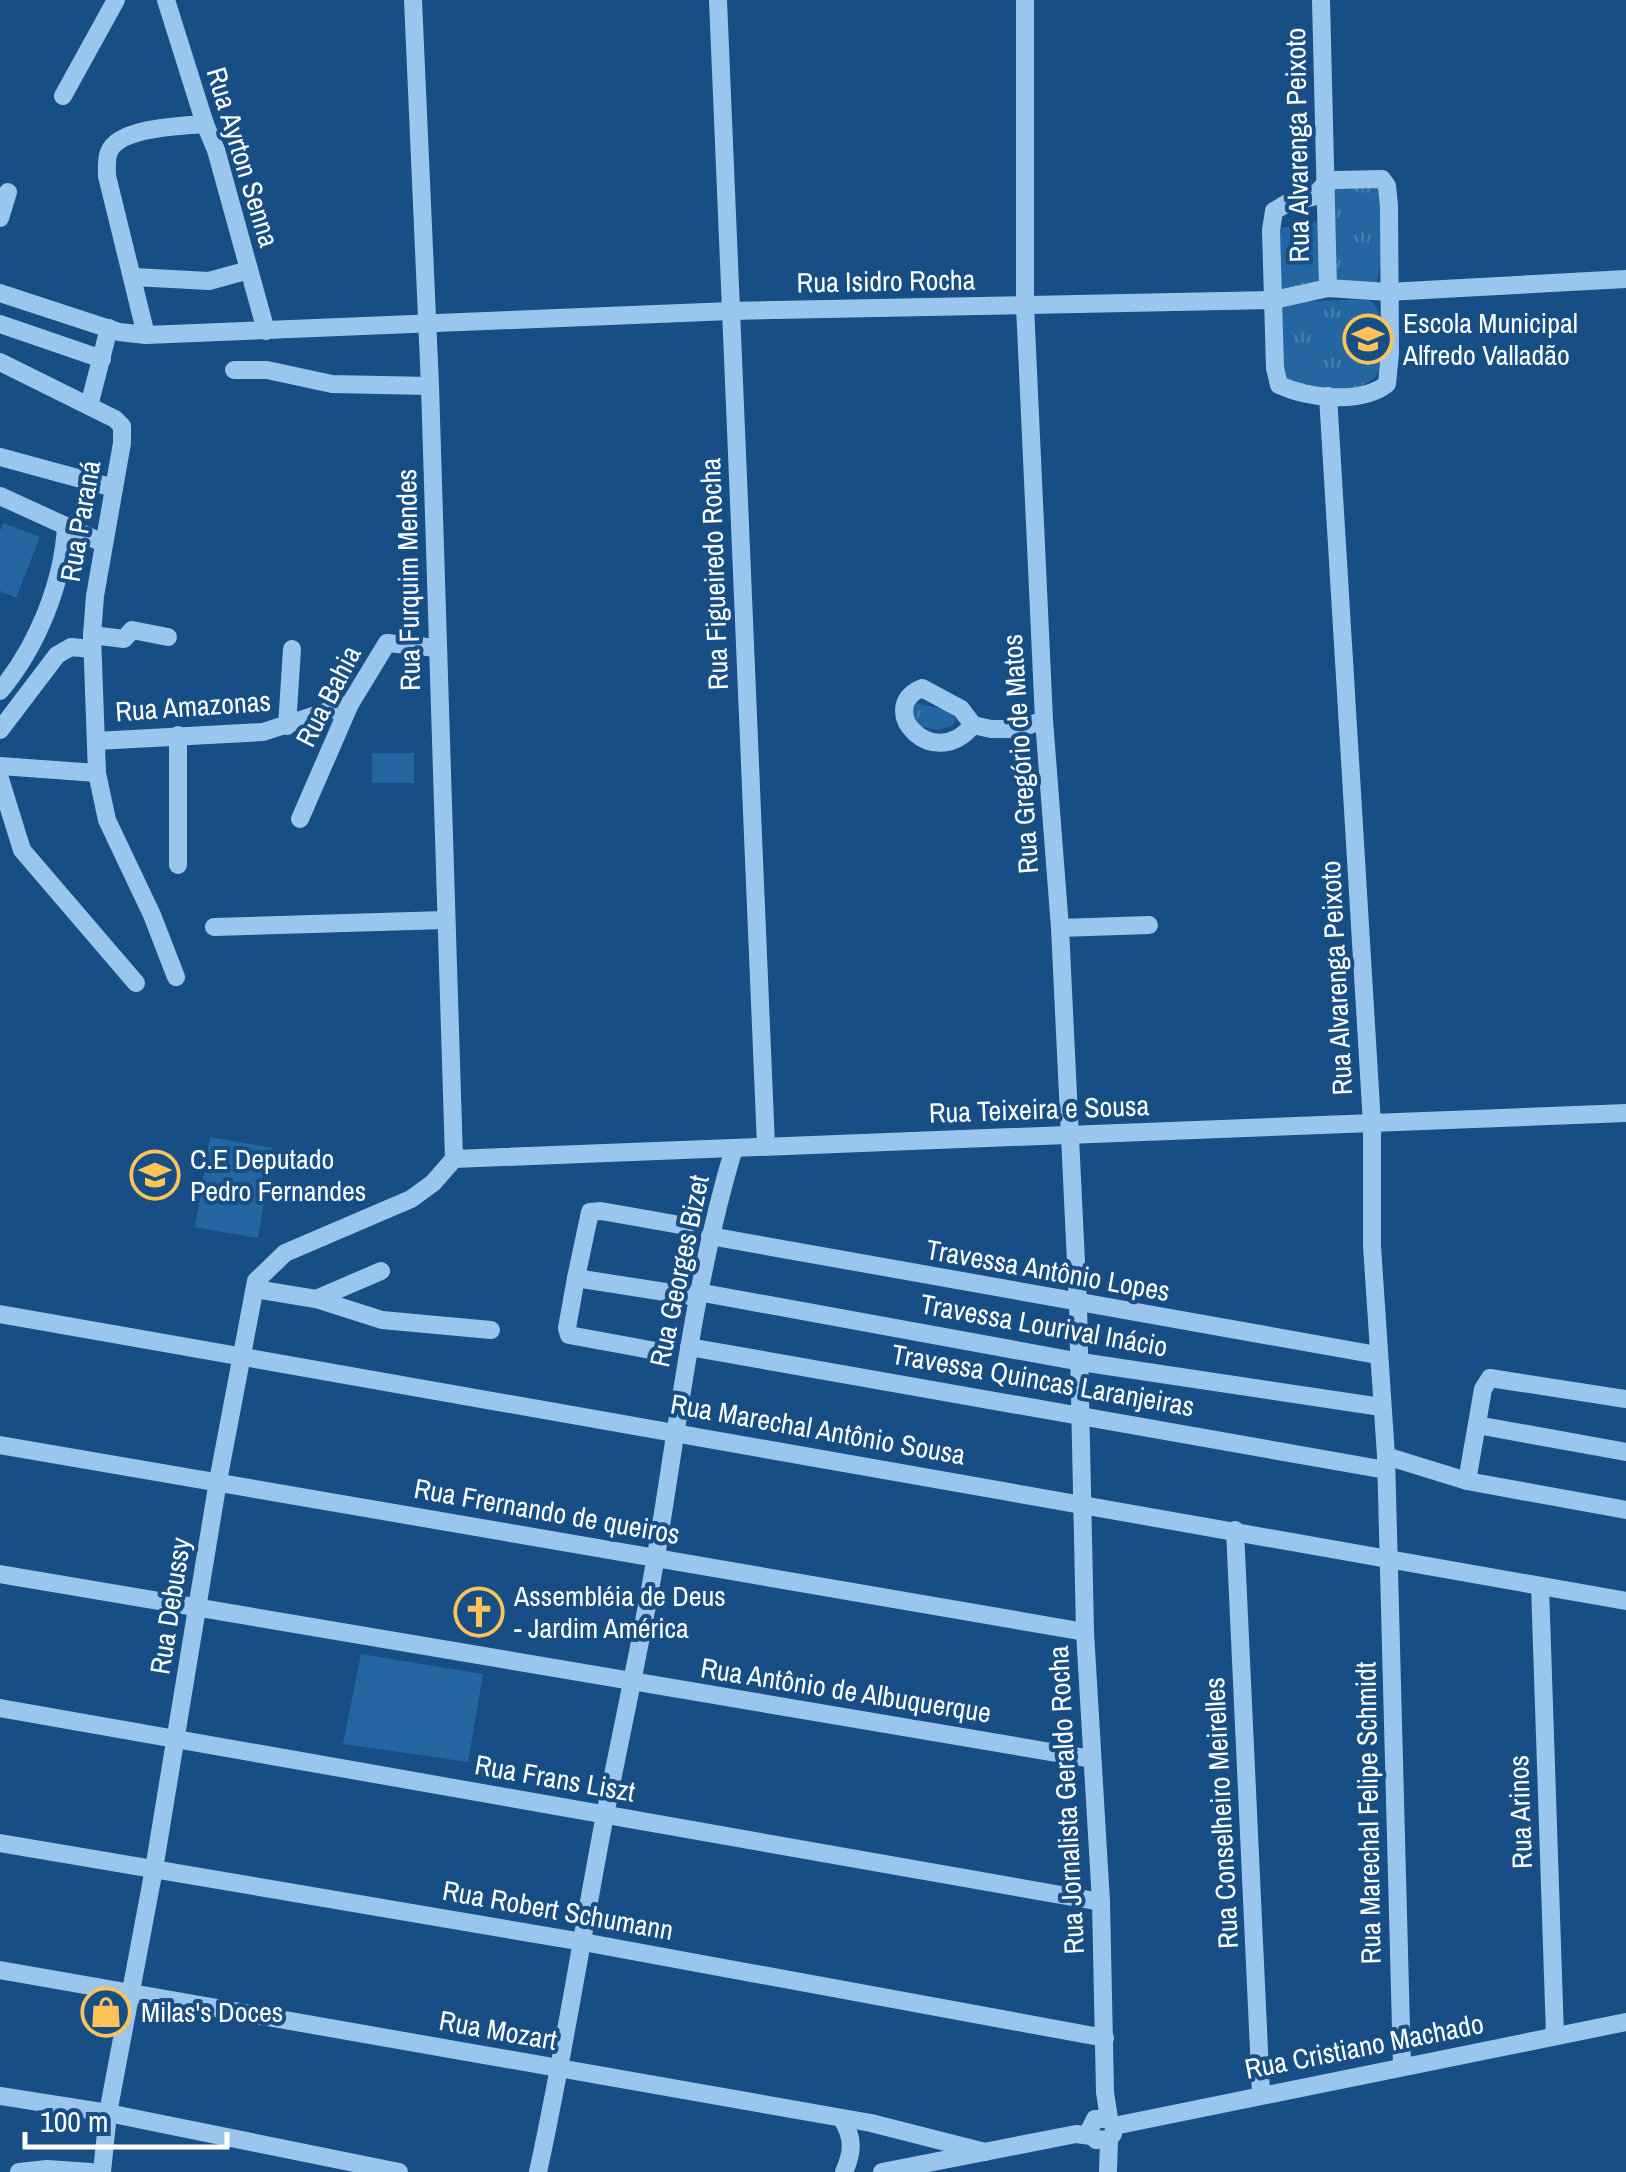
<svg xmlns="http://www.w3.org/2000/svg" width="1626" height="2172" font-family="'Archivo Narrow',sans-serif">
  <defs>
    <pattern id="grass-tufts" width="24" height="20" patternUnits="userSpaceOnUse" patternTransform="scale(2.5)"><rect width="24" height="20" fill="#2466a2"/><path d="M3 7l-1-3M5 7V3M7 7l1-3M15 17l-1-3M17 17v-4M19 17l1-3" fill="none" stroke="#457db0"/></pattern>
  </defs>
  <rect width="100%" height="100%" fill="#164e85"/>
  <g fill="url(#grass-tufts)">
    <path d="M1379,183c7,26 5,75 -3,101l-41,-2 -2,-96z"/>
    <path d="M1320,221v57l-5,8 -31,5 -4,-3 -5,-59z"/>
    <path d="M1369,299c14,14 13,24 15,43 5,63 -60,47 -101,39l-2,-73 10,-6z"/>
    <path d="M917,703l34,8 5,9 -4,6 -14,4 -20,-4 -8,-17z"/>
  </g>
  <g fill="#2466a2">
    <path d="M3,523l37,14 -24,61 -16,-7v-60z"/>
    <rect x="372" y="753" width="42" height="30"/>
    <path d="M210,1137l63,11 -15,90 -63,-11z"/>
    <path d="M361,1654l122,20 -15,88 -125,-18z"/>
  </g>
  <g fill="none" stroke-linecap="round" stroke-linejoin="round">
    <g stroke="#9ac6ed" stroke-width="18">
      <path d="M166,0l39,124 11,26 50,181"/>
      <path d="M413,0l17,386 24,773"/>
      <path d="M718,0l48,1146"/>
      <path d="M1025,0v306l19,414 16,208 18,376 7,328 16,270 4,190 4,27 5,7"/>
      <path d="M1321,0l7,288"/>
      <path d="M63,96l53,-96"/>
      <path d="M1382,179l5,7 2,20 1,147 -3,31c-27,21 -79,14 -108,1l-4,-17 -4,-138 3,-19 15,-9 24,-5 12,-13 10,-4z"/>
      <path d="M0,218l8,-26"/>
      <path d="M134,277l75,4 40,-11"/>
      <path d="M0,293l119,39 27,3 584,-24 544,-11 54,-12 60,4 238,-13"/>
      <path d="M0,324l102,35"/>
      <path d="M146,335l-39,-159c0,-8 -1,-17 2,-24 10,-25 73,-26 96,-28"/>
      <path d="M0,362l115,57 7,7v17l-27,153 -3,39 5,138 10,47 45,95 24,62"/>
      <path d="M234,370h33l65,14 98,2"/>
      <path d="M1328,396l44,728v122l14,210 16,610"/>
      <path d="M89,406l20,-78"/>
      <path d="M0,457l114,31"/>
      <path d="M0,496l103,47"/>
      <path d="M92,635l32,4 8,-9 36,7"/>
      <path d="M0,691c37,-44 63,-108 66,-165"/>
      <path d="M973,725c-40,49 -99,-17 -51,-37l39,21 12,16 18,4h27l26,-9"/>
      <path d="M287,726l5,-77"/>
      <path d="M0,730l57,-75 14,-8 21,2"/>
      <path d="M96,741l167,-9 87,-28"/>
      <path d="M0,766l97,7"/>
      <path d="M0,779l22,71 114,133"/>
      <path d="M300,819l50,-115 37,-61 50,5"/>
      <path d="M178,865v-130"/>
      <path d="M214,927l231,-7"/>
      <path d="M1060,928l89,-3"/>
      <path d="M454,1159l1172,-46"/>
      <path d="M686,1226l-85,-15 -11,1 -14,66 121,19"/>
      <path d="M710,1236l667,119"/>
      <path d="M576,1278l-9,50 2,7 87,16"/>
      <path d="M255,1289l61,10 65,-28"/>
      <path d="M698,1292l383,70 300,45"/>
      <path d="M316,1299l66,21 109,10"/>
      <path d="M0,1314l1626,287"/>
      <path d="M689,1347l697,123"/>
      <path d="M1477,1425l149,27"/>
      <path d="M0,1445l1085,187"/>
      <path d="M1386,1456l81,25 159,29"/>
      <path d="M1467,1481l16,-92 7,-11 136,21"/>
      <path d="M1235,1530l26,564"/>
      <path d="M0,1574l1092,185"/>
      <path d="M1540,1586l15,450"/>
      <path d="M0,1708l1101,194"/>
      <path d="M0,1843l583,99 522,96"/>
      <path d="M0,1970l871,153 114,29"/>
      <path d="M0,2096l108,17 291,59"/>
      <path d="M841,2118c13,19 12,34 3,54"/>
      <path d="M1114,2126l512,-104"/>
      <path d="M1109,2139l-13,1 -7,-9 6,-12h14"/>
      <path d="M19,2172l28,-3 44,3"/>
      <path d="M102,2172l6,-59 46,-244 64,-388 38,-200 29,-28 126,-54 22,-16 21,-24"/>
      <path d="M538,2172c26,-118 44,-238 67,-357 17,-86 36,-172 51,-259 23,-137 38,-275 78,-408"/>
      <path d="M882,2172l194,-38 15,2"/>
      <path d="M1108,2172l1,-33 4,-5"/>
    </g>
  </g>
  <defs>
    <g id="school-ring" transform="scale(2.5)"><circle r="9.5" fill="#164e85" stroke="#ffc357" stroke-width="1.5"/><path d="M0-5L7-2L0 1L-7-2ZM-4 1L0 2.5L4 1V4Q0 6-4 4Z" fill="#ffc357"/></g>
    <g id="church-ring" transform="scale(2.5)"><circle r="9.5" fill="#164e85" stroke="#ffc357" stroke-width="1.5"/><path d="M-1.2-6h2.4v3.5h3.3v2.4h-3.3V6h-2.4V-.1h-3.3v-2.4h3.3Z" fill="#ffc357"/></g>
    <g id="shop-ring" transform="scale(2.5)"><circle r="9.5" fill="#164e85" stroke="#ffc357" stroke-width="1.5"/><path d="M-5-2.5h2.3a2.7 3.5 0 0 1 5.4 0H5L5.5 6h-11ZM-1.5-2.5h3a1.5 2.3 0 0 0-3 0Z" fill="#ffc357"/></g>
  </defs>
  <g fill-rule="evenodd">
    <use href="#school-ring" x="1368" y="339"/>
    <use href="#school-ring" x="155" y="1175"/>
    <use href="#church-ring" x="479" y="1612"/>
    <use href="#shop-ring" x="106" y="2012"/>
  </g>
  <g text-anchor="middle" stroke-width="8" stroke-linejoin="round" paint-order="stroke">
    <g font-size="28" fill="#fff" stroke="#164e85">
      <text transform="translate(1297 145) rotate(-91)" y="10">Rua Alvarenga Peixoto</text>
      <text transform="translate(243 157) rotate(73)" y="10">Rua Ayrton Senna</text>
      <text transform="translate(886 281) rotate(-1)" y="10">Rua Isidro Rocha</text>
      <text transform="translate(80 521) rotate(-80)" y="10">Rua Paraná</text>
      <text transform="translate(714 574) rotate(-92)" y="10">Rua Figueiredo Rocha</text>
      <text transform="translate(408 580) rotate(-91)" y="10">Rua Furquim Mendes</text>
      <text transform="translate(328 696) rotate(-63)" y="10">Rua Bahia</text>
      <text transform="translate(193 706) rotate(-4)" y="10">Rua Amazonas</text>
      <text transform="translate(1020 754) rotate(-94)" y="10">Rua Gregório de Matos</text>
      <text transform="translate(1336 978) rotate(-93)" y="10">Rua Alvarenga Peixoto</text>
      <text transform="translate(1039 1109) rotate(-2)" y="10">Rua Teixeira e Sousa</text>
      <text transform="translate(1048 1270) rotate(10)" y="10">Travessa Antônio Lopes</text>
      <text transform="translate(679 1271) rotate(-78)" y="10">Rua Georges Bizet</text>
      <text transform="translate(1044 1325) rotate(10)" y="10">Travessa Lourival Inácio</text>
      <text transform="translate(1043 1380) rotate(10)" y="10">Travessa Quincas Laranjeiras</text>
      <text transform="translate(818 1429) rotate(10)" y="10">Rua Marechal Antônio Sousa</text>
      <text transform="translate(547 1511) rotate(10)" y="10">Rua Frernando de queiros</text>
      <text transform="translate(170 1606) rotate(-81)" y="10">Rua Debussy</text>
      <text transform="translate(846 1690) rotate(9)" y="10">Rua Antônio de Albuquerque</text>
      <text transform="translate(555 1778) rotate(10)" y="10">Rua Frans Liszt</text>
      <text transform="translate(1066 1800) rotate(-93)" y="10">Rua Jornalista Geraldo Rocha</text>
      <text transform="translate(1520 1812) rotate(-92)" y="10">Rua Arinos</text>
      <text transform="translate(1221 1813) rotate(-93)" y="10">Rua Conselheiro Meirelles</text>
      <text transform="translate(1368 1813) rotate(-91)" y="10">Rua Marechal Felipe Schmidt</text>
      <text transform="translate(558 1910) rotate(10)" y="10">Rua Robert Schumann</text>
      <text transform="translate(498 2030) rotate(10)" y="10">Rua Mozart</text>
      <text transform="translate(1364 2046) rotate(-11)" y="10">Rua Cristiano Machado</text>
    </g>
    <g font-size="28" fill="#fff" stroke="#164e85" text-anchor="start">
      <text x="1403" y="333">Escola Municipal<tspan x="1403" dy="32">Alfredo Valladão</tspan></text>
      <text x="190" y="1169">C.E Deputado<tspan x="190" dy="32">Pedro Fernandes</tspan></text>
      <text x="514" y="1606">Assembléia de Deus<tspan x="514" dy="32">- Jardim América</tspan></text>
      <text x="141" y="2022">Milas's Doces</text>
    </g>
  </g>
  <path d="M25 2132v15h202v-15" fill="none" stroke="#ffffff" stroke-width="5"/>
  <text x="40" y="2132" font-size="30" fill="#ffffff" stroke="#164e85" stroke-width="8" paint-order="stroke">100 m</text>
</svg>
